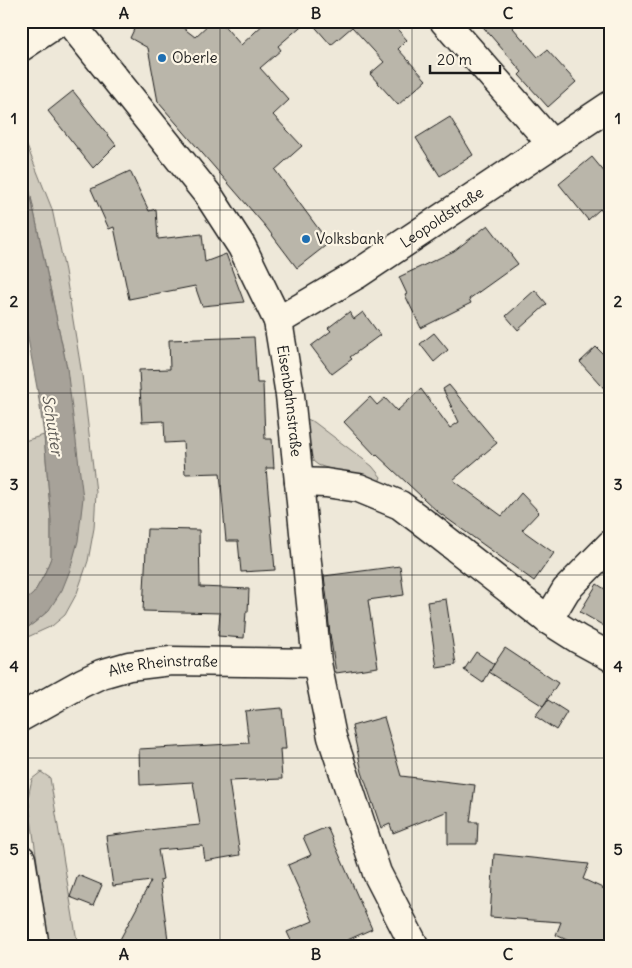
<svg xmlns="http://www.w3.org/2000/svg" width="632" height="968" font-family="Delius,sans-serif">
  <rect width="100%" height="100%" fill="#eee8d9"/>
  <filter id="ink" filterUnits="userSpaceOnUse"><feTurbulence type="fractalNoise" baseFrequency=".02" numOctaves="2"/><feDisplacementMap in="SourceGraphic" scale="10" xChannelSelector="R" yChannelSelector="G"/><feConvolveMatrix kernelMatrix="1 2 1 2 8 2 1 2 1" color-interpolation-filters="sRGB"/></filter>
  <g filter="url(#ink)">
    <g fill="#cfcabd" stroke="#76736c">
      <path d="M21,131l31,78 13,62 17,104 14,117 -2,36 -6,33 -11,32 -12,22 -13,11 -31,14v-8l13,-9 15,-13 18,-242 -46,-218z"/>
      <path d="M307,419l7,3 58,44 9,11 -2,5h-12l-49,-17 -5,-4 -8,-39z"/>
      <path d="M44,435l7,85v38l-7,17 -10,18 -11,11 -2,-7v-155z"/>
      <path d="M41,772l9,6 28,169h-29l-21,-150 4,-18z"/>
    </g>
    <path fill="#a7a299" stroke="#6f6c67" d="M21,150l46,218 16,130 -5,43 -8,29 -8,20 -13,20 -15,13 -13,9v-34l2,5 11,-10 10,-18 7,-17v-38l-7,-85 -6,-42 -17,-92z"/>
    <g fill="#bab6aa" stroke="#1c1c1c">
      <path d="M138,21l18,7 5,-7h13l21,16 17,-16h8l21,24 26,-24h40l-29,25 3,4 -21,18 29,32 -16,15 29,31 -27,24 54,73 -32,25 -31,-41 -108,-125 -10,-54 -18,-10z"/>
      <path d="M310,21h80l17,19 -9,9 28,31 -28,25 -28,-31 14,-12 -32,-35 -21,18z"/>
      <path d="M478,21h29l31,36 9,-7 29,32 -28,25 -29,-32 3,-3z"/>
      <path d="M73,91l43,54 -23,23 -45,-57z"/>
      <path d="M450,117l23,38 -33,21 -24,-38z"/>
      <path d="M592,157l19,23v42l-11,-13 -12,11 -29,-36z"/>
      <path d="M130,171l19,40 7,-2 2,30 44,-5 3,28 21,-8 18,48 -42,4 -7,-20 -66,13 -15,-72 -5,2 -18,-40z"/>
      <path d="M488,225l30,39 -49,35 2,4 -50,25 -16,-33 2,-1 -8,-17 55,-26z"/>
      <path d="M535,290l12,14 -29,26 -12,-14z"/>
      <path d="M349,312l5,7 9,-7 17,23 -30,22 2,2 -20,15 -21,-28 20,-15 -3,-3z"/>
      <path d="M434,333l14,17 -14,12 -14,-18z"/>
      <path d="M254,337l3,46h6l2,56h7l2,29h-8l9,102 -34,2 -3,-31h-12l-6,-68 -35,1 -2,-32 -18,1 -1,-22 -22,1 -3,-52 31,-1 -1,-29z"/>
      <path d="M596,347l15,15v34l-31,-34z"/>
      <path d="M449,385l48,58 -44,37 49,36 19,-23 18,19 -17,18 32,23 -20,28 -96,-69 -61,-57 -1,1 -32,-34 26,-25 7,8 8,-7 12,13 24,-22 29,39 9,-6 -16,-33z"/>
      <path d="M147,529l52,1 1,57 49,2 -1,23h-2l-2,26 -26,-2 2,-23 -77,-2z"/>
      <path d="M400,566l4,29 -36,5 10,67 -42,6 -6,-39 -2,-19h1l-5,-39z"/>
      <path d="M597,584l14,9v37l-31,-18z"/>
      <path d="M446,599l10,66 -19,3 -10,-66z"/>
      <path d="M505,648l53,35 -15,23 -54,-34z"/>
      <path d="M476,652l18,12 -11,19 -19,-13z"/>
      <path d="M548,700l19,12 -11,18 -21,-14z"/>
      <path d="M282,708l4,41h-6l2,30 -53,2 11,74 -35,6 -2,-15 -45,4 5,29 -3,1 9,67h-53l35,-66 -38,5 -7,-50 51,-7 43,-4 -7,-43 -53,3 -1,-36 110,-6 -4,-32z"/>
      <path d="M384,717l17,59 74,9 -5,37h8l-1,22h-29v-33l-55,22 -3,-9 -9,4 -19,-56 -10,-46z"/>
      <path d="M327,827l45,102 -40,18h-38l-7,-15 26,-11 -25,-56 23,-10 -8,-18z"/>
      <path d="M494,854l95,10 -6,15 28,13v55h-29l-26,-12 5,-13 -71,-5z"/>
      <path d="M78,875l24,10 -9,21 -23,-9z"/>
    </g>
    <g fill="none" stroke-linecap="round" stroke-linejoin="round">
      <g stroke="#1c1c1c" stroke-width="31">
        <g id="minor">
          <path id="s1" d="M69,21l140,175 33,51 36,74 12,74 9,87 27,1 33,5 41,17 28,21 120,94 30,19 33,18"/>
          <path d="M444,21l108,123"/>
          <path id="s2" d="M278,321l78,-46 255,-170"/>
          <path d="M299,482l18,181 15,74 45,136 38,74"/>
          <path d="M548,620l18,-30 45,-46"/>
          <path id="s3" d="M21,717l61,-34 19,-9 28,-8 42,-5 146,2"/>
        </g>
      </g>
      <g stroke="#1c1c1c" stroke-width="31">
        <path id="secondary" d="M21,859l14,88"/>
      </g>
      <g stroke="#1c1c1c" stroke-width="31">
        <path id="primary" d="M21,47l39,-26"/>
      </g>
      <use href="#minor" stroke="#fcf5e5" stroke-width="28"/>
      <use href="#secondary" stroke="#fcf5e5" stroke-width="28"/>
      <use href="#primary" stroke="#fcf5e5" stroke-width="28"/>
    </g>
  </g>
  <path fill="none" stroke="#1c1c1c" stroke-width="1" stroke-opacity="0.55" d="M220,21v926M412,21v926M21,210h590M21,393h590M21,575h590M21,758h590"/>
  <g fill="#1f6fb2" stroke="#fcf5e5" stroke-width="2">
    <circle cx="162" cy="58" r="5"/>
    <circle cx="306" cy="239" r="5"/>
  </g>
  <g text-anchor="middle" stroke-width="4.5" stroke-linejoin="round" paint-order="stroke">
    <g font-size="15" fill="#1c1c1c" stroke="#fcf5e5" text-anchor="start">
      <text x="172" y="63">Oberle</text>
      <text x="316" y="244">Volksbank</text>
    </g>
    <g font-size="15" fill="#1c1c1c" stroke="#fcf5e5">
      <text dy="5" stroke="none"><textPath href="#s2" startOffset="194">Leopoldstraße</textPath></text>
      <text dy="5" stroke="none"><textPath href="#s1" startOffset="448">Eisenbahnstraße</textPath></text>
      <text dy="5" stroke="none"><textPath href="#s3" startOffset="154">Alte Rheinstraße</textPath></text>
    </g>
    <g font-size="16" font-style="italic" fill="#5b5854" stroke="#fcf5e5">
      <text transform="translate(53 425) rotate(81)" y="6">Schutter</text>
    </g>
  </g>
  <rect width="632" height="968" fill="none" stroke="#fcf5e5" stroke-width="55"/>
  <path d="M430 65v8h70v-8" fill="none" stroke="#1c1c1c" stroke-width="2.5"/>
  <text x="437" y="65" font-size="15" fill="#1c1c1c" stroke="#fcf5e5" stroke-width="4" paint-order="stroke">20 m</text>
  <rect x="28" y="28" width="576" height="912" fill="none" stroke="#1c1c1c" stroke-width="2"/>
  <g font-size="16" text-anchor="middle" font-weight="bold" fill="#1c1c1c">
    <text x="124" y="19">A</text>
    <text x="316" y="19">B</text>
    <text x="508" y="19">C</text>
    <text x="14" y="124">1</text>
    <text x="618" y="124">1</text>
    <text x="14" y="307">2</text>
    <text x="618" y="307">2</text>
    <text x="14" y="490">3</text>
    <text x="618" y="490">3</text>
    <text x="14" y="672">4</text>
    <text x="618" y="672">4</text>
    <text x="14" y="855">5</text>
    <text x="618" y="855">5</text>
    <text x="124" y="960">A</text>
    <text x="316" y="960">B</text>
    <text x="508" y="960">C</text>
  </g>
</svg>
